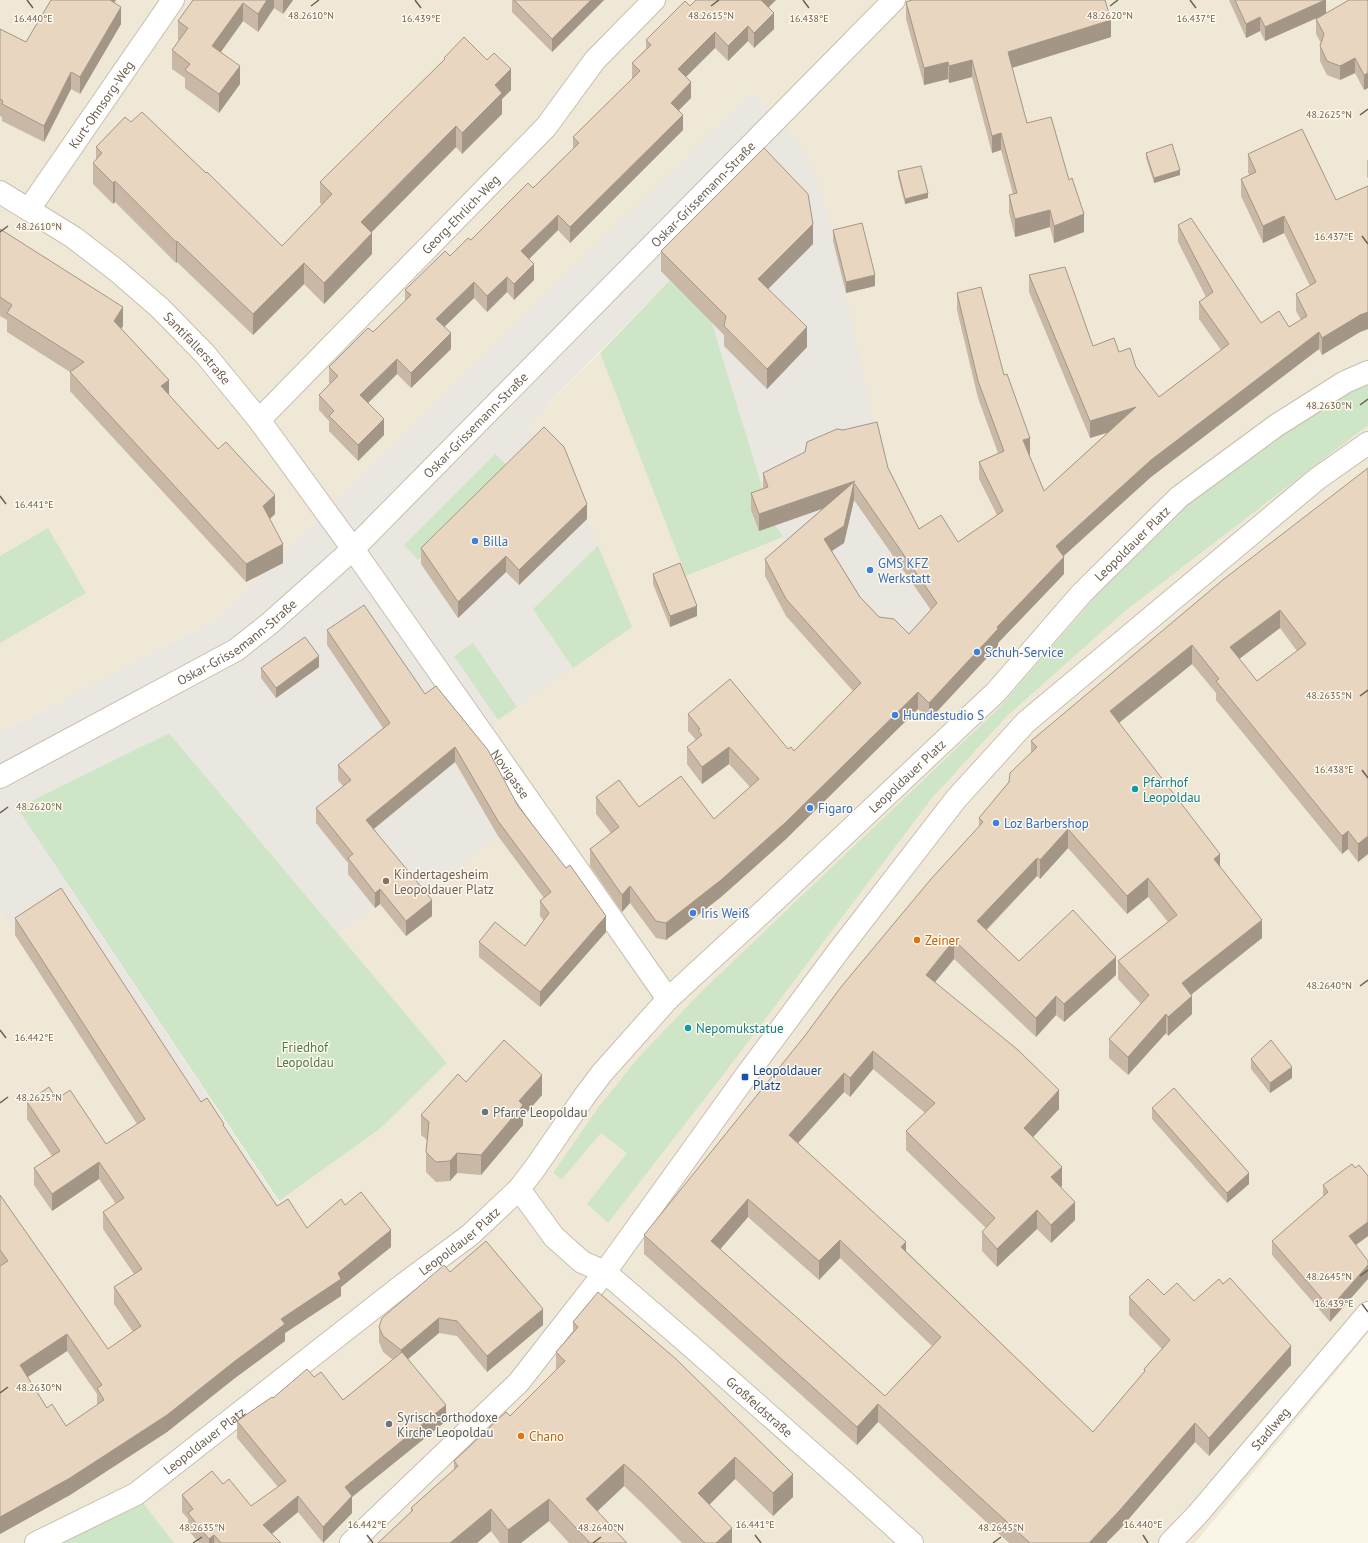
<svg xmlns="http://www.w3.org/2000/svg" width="1368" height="1543" font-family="'PT Sans',sans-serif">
  <rect width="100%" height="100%" fill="#f9f5e7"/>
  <path fill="#f0e8d6" d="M0,0h1368v1333l-173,210h-1195v-632l144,225 166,113 -31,-48 102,-73 66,-65 -108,-128 41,-31 40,-3 64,-143 14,-38 133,-93 -67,-165 -36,-37 72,-72 86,223 97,-39 43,72 103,111 69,-74 -110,-161 -137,-394 -532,527 -219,115z"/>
  <path fill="#eae6e0" d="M751,91l47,50 20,42 13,47 15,63 31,146 11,46 64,112 -23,123 -11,-11 -92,-100 -51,-84 -12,-35 -93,-210 -142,145 36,37 68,165 -134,93 -14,38 14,78 -78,65 -14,35 -26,-32 -41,31 -170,-202 -152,75 324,488 -60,40 -137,-200 -144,-225v-178l219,-115z"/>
  <g fill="#cfe5c7">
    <path d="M670,280l41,41 52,169 12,35 8,12 -97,39 -86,-223z"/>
    <path d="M1368,384v41l-243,186 -117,104 -76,83 -212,281 -112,144 -21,-19 40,-51 -26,-20 -39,46 -9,-6 45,-65 40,-50 63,-66 298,-284 135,-156 76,-68 122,-84z"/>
    <path d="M495,454l15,14 -92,92 -14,-15z"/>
    <path d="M48,528l38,65 -86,50v-87z"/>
    <path d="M598,546l34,81 -59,41 -40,-59z"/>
    <path d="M473,643l44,64 -19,13 -44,-64z"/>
    <path d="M169,733l278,330 -66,65 -102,73 -262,-393z"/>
    <path d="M136,1494l38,49h-137z"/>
  </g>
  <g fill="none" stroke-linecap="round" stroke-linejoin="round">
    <g stroke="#c9beae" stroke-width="24">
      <g id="minor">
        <path id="s1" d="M0,192l73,45 43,33 44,38 45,46 54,66 94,129 315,450"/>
        <path id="s2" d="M29,209l144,-209"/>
        <path id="s3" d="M259,420l287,-293 49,-67 59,-60"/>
        <path id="s4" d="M0,777l236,-127 33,-26 84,-75 541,-549"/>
        <path id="s5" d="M519,1189l35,48 28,25 23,10 87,75 156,138 64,58"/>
        <path id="s6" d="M36,1543l100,-49 268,-210 66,-49 49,-46 16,-21 49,-71 18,-24 66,-74 100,-92 228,-215 86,-99 97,-96 98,-72 68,-43 23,-10"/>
        <path d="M351,1543l168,-161 86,-110 140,-195 95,-128 116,-150 70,-77 291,-243 51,-36"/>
        <path id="s7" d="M1170,1543l27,-28 171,-202"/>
      </g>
    </g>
    <use href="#minor" stroke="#fff" stroke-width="22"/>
  </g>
  <g fill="#c8b8a5" fill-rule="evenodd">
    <path d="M51,0h65l-2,3 7,21 -41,70 -9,-5 -27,53 -42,-21v-4l-2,-1v-87l26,13z"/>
    <path d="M193,0h100l-10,14 -9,-6 -16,24 -15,-11 -22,31 19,32 -21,29 -34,-25v-10l-13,-9v-19l7,-10h-1v-19z"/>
    <path d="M512,0h92l-52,52 -40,-40z"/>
    <path d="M1229,0h97v14l42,-14v88l-4,2 -9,-17 -15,7 -13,-5 -7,-14v-15l1,-3 -5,-9v-15l9,-5 -60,27 -5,-10 -14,7z"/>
    <path d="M906,2l205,35 -99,31 15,55 57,109 -30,11 -4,-16 -35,10 -6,-25v-17l4,-1 -12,-44 -9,3 -20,-76 -23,6 -1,-4 -24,6 -18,-66z"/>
    <path d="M690,6l78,2 6,21 -20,19 -6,-7 -20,20 -13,-13 -30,29 6,21 -12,12 4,20 -113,113 -12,-13 -29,29 5,21 -20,20 -7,-8 -20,20 -13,-14 -30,29 7,22 -40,39 -14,-14 -29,29 16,32 -26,26 -29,-30v-10l-10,-11v-15l11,-12h-1v-16l44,-35 32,-31v-11l66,-50 62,-52 40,-39v-12l59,-58v-16l14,-14v-9z"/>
    <path d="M444,58l67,32 -9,9v15l-40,40 -6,-7 -85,85 1,22 -48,50 -20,-20 -51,51 -76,-73 -1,1 -61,-61 -2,2 -20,-20v-21l3,-3v-13l35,-25 151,124 40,-41 -2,-2v-21l124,-122z"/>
    <path d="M1146,153l34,22 -26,8 -8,-25z"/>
    <path d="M1248,154l88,46 32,-14v143l-8,3 -38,23 -3,-6 -168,128 -88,79 1,18 -66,69v3l-69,74 -11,-11 -132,130 -65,58 -55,43 -10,-2 -26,-35 -8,9 -32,-46v-17l21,-16 -15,-19v-17l43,10 75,12 36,-32 -21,-23 -27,20 -15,-20v-17l9,-7 -8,-9v-17l106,37 59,-60 -67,-75 -21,-40v-17l57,-50 -63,22 -8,-21v-17l12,-4v-16l125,-5 31,61 39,13 39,-27 -18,-36v-17l19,-9 -20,-55 -21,-88v-17l47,82 25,80 15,36 64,-59 -18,6 -61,-146v-17l64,71 26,6 17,15 23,30 62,-47 -22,-31v-17l7,-5 -28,-55v-17l83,98 28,4 12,-7 -5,-9v-17l14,-8 -26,-53 -21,10 -22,-47v-17l8,-4 -1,-3zM854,500l77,110 -22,24 -30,-17 -19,-20 -28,-46 12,-8z"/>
    <path d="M1367,160h1v18l-1,-1z"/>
    <path d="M898,171l30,27 -23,6 -7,-27z"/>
    <path d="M0,229l123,97 -2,3 48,66 106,119 -5,5 13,44 -37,19 -176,-191v-19l-63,-40v-12l-7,-4z"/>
    <path d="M833,230l42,56 -29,7 -13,-52z"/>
    <path d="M813,244l-45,45 39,58 -40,42 -43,-43v-11l-63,-64v-20z"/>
    <path d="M1368,468v386l-10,8 -10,-13 -6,5 -126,-154v-7l-24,-29 -73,59 101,143 42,72 -71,56 1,20 -24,22 -2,-3 -38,42 -19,-17v-19l32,-35 -23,-25v-18l50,-39 -20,-25 -21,17 -59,-66 -28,31 -3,-3 -50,54 32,31 97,14 -52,47 -8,-7 -20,22 -82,-78 -19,23 124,127 -26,28 29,49 -1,1 14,33 -24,23 -14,-14 -40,38 -15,-16v-19l4,-4 -80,-78v-19l19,-18 -52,-44 -23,28 -6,-5 -46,51 108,108 187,181 51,-60v-3l18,-20 -33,-34v-18l35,-2 30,6 97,64 -82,91 -14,-14 -75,87 -14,14h-97l-131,-121 -21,23 -213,-191v-19l335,-408v-9l30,-36 22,-29v-12zM1280,628l17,23 -40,30 -18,-22zM748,1217l71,63 21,-22 92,88 -47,50 -165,-147z"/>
    <path d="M587,519l-68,66 -13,-13 -48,46 -37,-54v-16z"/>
    <path d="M653,574l44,42 -27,11 -17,-43z"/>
    <path d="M327,630l98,64 93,112 88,126 -66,75 -61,-50v-15l46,4 19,-25 -4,-5v-15l4,-3 -46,-62 -43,-74 -81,67 58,87 -26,20 -26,-32 -5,4 -27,-34v-11l-32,-40v-15l27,-22 -5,-6v-15l45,-37 -56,-83z"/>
    <path d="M319,667l-43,31 -15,-20v-10z"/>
    <path d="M15,918l186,184 23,25 53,79 30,22 38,-23 46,42 -50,40v9l-56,37v8l-50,37 -68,54 -97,63 -70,39v-339l108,154 25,-17 -19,-28v-17l20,-13 -31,-45v-17l13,-8 -17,-25 -47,32 -18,-26v-17l18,-12 -25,-37v-17l30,-3 49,45 31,-20 -122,-189zM67,1351l30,43v11l-31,21 -19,-18 -19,-31z"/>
    <path d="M1251,1059l41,19 -22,15 -19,-24z"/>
    <path d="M466,1082l76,13 -19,22v8l-42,50 -24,-2 -7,8 -14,1 -10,-10v-20l1,-12 -6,-5v-20z"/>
    <path d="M1152,1108l97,76 -22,19 -75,-84z"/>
    <path d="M1355,1168l13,8v60l-12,9 -26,77 -58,-67v-14l51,-44v-12z"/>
    <path d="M450,1272l93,53 -56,47 -30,-36 -18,-3 -31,26 38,62 -94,76v16l-29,30 -25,-31 -26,22 9,9h-82l-11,-13v-11l-6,-7v-17l41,-11 28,22 27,-19 -41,-49v-17l36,-23 41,-21 29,23 50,-40 -10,-8 -4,-10v-15z"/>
    <path d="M573,1322l220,175 -20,19 -38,-37 -26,26 23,38h-50l-39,-39 -19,-18 -27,25 30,32h-58l-20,-22 -28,22h-21l-9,-12 -14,12h-99l33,-31v-4l43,-38v-9l56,-45 46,-46v-18l17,-19z"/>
  </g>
  <g fill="#a39686">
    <path d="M106,0h10l-10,14z"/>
    <path d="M267,0h7v8l-16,24v-18z"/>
    <path d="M283,0h10l-10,14z"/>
    <path d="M591,0h13l-52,52v-13z"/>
    <path d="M761,0h15l-15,15z"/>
    <path d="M1325,0h1v14l-61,27v-14z"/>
    <path d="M243,3v18l-31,43v-18z"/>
    <path d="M121,7v17l-41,70v-17z"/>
    <path d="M774,13v16l-20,19v-15z"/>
    <path d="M1260,17v14l-14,7v-14z"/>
    <path d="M1111,20v17l-103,32v-17z"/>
    <path d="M748,26v15l-20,20v-15z"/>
    <path d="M715,32v16l-37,37v-16z"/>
    <path d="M1355,58v15l-15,7v-14z"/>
    <path d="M972,60v17l-23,6v-17z"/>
    <path d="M948,62v17l-24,6v-17z"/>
    <path d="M240,66v18l-21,29v-19z"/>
    <path d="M511,69v21l-9,9v15l-40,40v-21l33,-48z"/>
    <path d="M71,72v17l-27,53v-16z"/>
    <path d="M1368,73v15l-4,2v-15z"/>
    <path d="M691,82v16l-20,20v-15z"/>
    <path d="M683,115v15l-113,113v-16z"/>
    <path d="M456,126v21l-95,96v-21z"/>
    <path d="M1001,133v17l-9,3v-17z"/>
    <path d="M1180,170v5l-26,8v-5z"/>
    <path d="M115,181v21l-2,2v-21z"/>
    <path d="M928,193v5l-23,6v-5z"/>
    <path d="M1050,210v17l-35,10v-18z"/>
    <path d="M1084,214v18l-30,11v-17z"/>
    <path d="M558,215v15l-37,37v-16z"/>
    <path d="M1284,216v17l-21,10v-17z"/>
    <path d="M813,224v20l-55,55v-20z"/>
    <path d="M372,233v21l-48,50v-21z"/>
    <path d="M177,241v21l-1,1v-21z"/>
    <path d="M304,263v21l-51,51v-21z"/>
    <path d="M534,264v16l-20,20v-16z"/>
    <path d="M875,275v11l-29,7v-11z"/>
    <path d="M507,277v15l-20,20v-16z"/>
    <path d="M474,282v16l-38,37v-16z"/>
    <path d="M123,307v19l-9,14v-19z"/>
    <path d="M1368,312v17l-8,3 -38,23v-17l38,-23z"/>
    <path d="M807,327v20l-40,42v-20z"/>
    <path d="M1319,332v17l-168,128 -95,86v-17l95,-86z"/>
    <path d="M451,333v16l-40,39v-15z"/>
    <path d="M397,359v15l-37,37v-16z"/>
    <path d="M169,380v18l-8,-12z"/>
    <path d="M1136,407v17l-46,14v-17z"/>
    <path d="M384,419v16l-26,26v-16z"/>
    <path d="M1030,438v17l-7,2v-17z"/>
    <path d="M855,481l-1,2v17l-10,43 -20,13v-17l26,-40 -91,32v-17z"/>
    <path d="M275,495v19l-12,11v-19z"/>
    <path d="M587,504v15l-68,66v-15z"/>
    <path d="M283,544v19l-37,19v-18z"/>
    <path d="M506,556v16l-48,46v-16z"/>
    <path d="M1064,557v17l-66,69v3l-69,74v-17l68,-76z"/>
    <path d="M697,606v10l-27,11v-11z"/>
    <path d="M1280,610v18l-50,38v-19z"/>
    <path d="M1192,645v19l-82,66v-19z"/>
    <path d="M319,656v11l-43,31v-10z"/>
    <path d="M918,692v17l-132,130 -65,58 -55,43v-17z"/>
    <path d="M455,747v15l-89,73v-15z"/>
    <path d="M729,747v17l-27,20v-17z"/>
    <path d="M1068,829v19l-28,31v-19z"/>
    <path d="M1348,831v18l-6,5v-18z"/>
    <path d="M1368,836v18l-10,8v-18z"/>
    <path d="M1220,854v19l-6,-14z"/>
    <path d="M1037,858v18l-60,63v-18z"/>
    <path d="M1148,878v19l-21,17v-18z"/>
    <path d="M630,886v17l-8,9v-17z"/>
    <path d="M380,889v15l-5,4v-15z"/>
    <path d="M432,900v16l-26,20v-15z"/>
    <path d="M606,916v16l-66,75v-15z"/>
    <path d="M1262,920v18l-80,64v-19z"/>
    <path d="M954,940v19l-28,34v-18z"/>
    <path d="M1116,957v18l-52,47v-18z"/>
    <path d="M1056,996v19l-20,22v-19z"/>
    <path d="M1192,996v18l-24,22v-19z"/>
    <path d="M1166,1014v19l-38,42v-18z"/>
    <path d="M873,1051v18l-23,28v-19z"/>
    <path d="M1292,1067v11l-22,15v-10z"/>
    <path d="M844,1073v19l-55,61v-18z"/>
    <path d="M542,1075v20l-19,22v8l-42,50v-20l38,-54z"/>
    <path d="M1059,1090v19l-35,38v-19z"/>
    <path d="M457,1153v20l-7,8v-20z"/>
    <path d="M99,1162v17l-47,32v-17z"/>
    <path d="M1062,1167v19l-11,9v-18z"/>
    <path d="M1249,1173v11l-22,19v-10z"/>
    <path d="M748,1199v18l-37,43v-19z"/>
    <path d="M1075,1202v18l-24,23v-18z"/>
    <path d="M1037,1210v19l-40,38v-18z"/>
    <path d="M1368,1222v14l-19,14v-14z"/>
    <path d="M391,1230v17l-50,40v9l-56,37v8l-50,37 -68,54 -97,63 -70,39v-17l281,-198z"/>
    <path d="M840,1240v18l-21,22v-19z"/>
    <path d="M906,1242v18l-5,-13z"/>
    <path d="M1368,1265v14l-38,43v-14z"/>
    <path d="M543,1309v16l-56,47v-16z"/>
    <path d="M439,1318v15l-38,32v-15z"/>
    <path d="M67,1334v17l-47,31v-17z"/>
    <path d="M1291,1346v19l-82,91v-18z"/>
    <path d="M878,1404v18l-21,23v-18z"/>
    <path d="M446,1405v16l-94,76v16l-29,30v-16l22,-40z"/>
    <path d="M1195,1423v19l-75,87 -14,14h-17z"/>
    <path d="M735,1457v22l-37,37v-23z"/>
    <path d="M624,1464v22l-38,36v-23z"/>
    <path d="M793,1474v23l-20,19v-23z"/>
    <path d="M298,1496v16l-35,29v-16z"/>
    <path d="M549,1499v22l-28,22h-13v-13z"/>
    <path d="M491,1509v22l-14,12h-27z"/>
    <path d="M732,1528v15h-16z"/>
    <path d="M214,1535v8h-5v-4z"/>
  </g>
  <g fill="#e9d6c0" stroke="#a39686" fill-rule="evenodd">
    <path d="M51,0h59l11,7 -41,70 -9,-5 -27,54 -42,-22 1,-3 -3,-2v-70l26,13z"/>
    <path d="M193,0h74l-9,14 -15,-11 -31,43 28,20 -21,28 -34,-24 5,-6 -18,-14 16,-22 -10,-7z"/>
    <path d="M514,0h77l-39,39z"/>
    <path d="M696,0h65l13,13 -20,20 -6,-7 -20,20 -13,-14 -37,37 13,13 -20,21 12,12 -113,112 -12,-12 -37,36 13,13 -20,20 -7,-7 -20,19 -13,-14 -38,37 15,14 -40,40 -14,-14 -37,36 24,24 -26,26 -29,-29 5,-5 -15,-16 19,-19 -9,-9 39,-39 5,4 38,-37 -6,-5 40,-39 5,5 18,-18 3,2 57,-57 5,5 46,-45 -6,-6 67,-66 -8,-8 19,-18 -5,-5 39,-39 5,5z"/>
    <path d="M912,0h193l6,20 -103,32 19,71 24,-6 18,63 3,-2 12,36 -30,12 -4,-16 -35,9 -6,-24 8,-2 -16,-60 -9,3 -20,-76 -23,6 -1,-4 -24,6 -18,-66z"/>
    <path d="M1235,0h90l-60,27 -5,-10 -14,7z"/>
    <path d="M1349,0h19v73l-4,2 -9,-17 -15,8 -13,-5 -7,-15 4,-12 -8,-15z"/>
    <path d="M464,37l23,23 7,-7 17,16 -16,16 7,8 -40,40 -6,-7 -95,96 11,11 -48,50 -20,-20 -51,51 -76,-73 -1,1 -61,-61 -2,2 -20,-20 9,-10 -6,-6 29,-30 6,5 11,-10 64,61 1,-1 75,74 50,-52 -12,-12 125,-123 -1,-1z"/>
    <path d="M1302,129l34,71 32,-14v126l-8,3 -38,23 -3,-6 -168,128 -95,86 8,11 -67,70 1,2 -69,74 -11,-11 -132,130 -65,58 -55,43 -10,-2 -26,-35 -8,9 -32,-46 29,-22 -23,-30 23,-17 20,27 42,-31 33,43 45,-40 -30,-32 -27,20 -15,-20 15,-12 -4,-5 2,-1 -12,-15 42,-35 58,70 3,-2 3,4 67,-68 -75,-84 -21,-40 90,-78 -96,33 -8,-21 17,-6 -5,-14 42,-21 2,-10 30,-13 6,1 34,-8 11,46 31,61 22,-14 17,27 45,-31 -24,-49 25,-11 -26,-70 -21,-88 24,-6 23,88 3,-1 23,64 -7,2 21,51 92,-84 -46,14 -61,-146 36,-8 28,79 21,-8 5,14 11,-4 6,19 23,30 70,-53 -30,-42 14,-10 -35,-67 13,-7 70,105 18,-12 10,16 18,-11 -11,-22 20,-12 -32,-66 -21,10 -22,-47 15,-7 -8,-18zM854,483l83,120 -28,31 -15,-15 -15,-2 -19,-20 -36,-58 20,-13z"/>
    <path d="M1172,144l8,26 -26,8 -8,-25z"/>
    <path d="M764,148l44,46 5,30 -55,55 49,48 -40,42 -43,-43 2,-10 -65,-65z"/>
    <path d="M921,166l7,27 -23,6 -7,-28z"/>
    <path d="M862,223l13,52 -29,7 -13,-52z"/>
    <path d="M0,229l123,78 -9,14 55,59 -8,6 57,63 8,-7 49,53 -12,11 20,38 -37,20 -176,-192 14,-10 -77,-49 5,-8 -12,-8z"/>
    <path d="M544,427l20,20 23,57 -68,66 -13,-14 -48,46 -37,-54z"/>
    <path d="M1368,468v368l-10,8 -10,-13 -6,5 -126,-155 3,-2 -27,-34 -82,66 110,143 -6,5 48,61 -80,63 10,13 -24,21 -2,-3 -38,43 -19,-18 40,-44 -31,-34 59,-46 -29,-37 -21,18 -59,-67 -28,31 -3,-2 -60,63 42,40 54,-51 43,47 -52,47 -8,-8 -20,22 -82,-78 -28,35 92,75 41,40 -35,38 38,39 -11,10 24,25 -24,23 -14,-15 -40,39 -15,-17 13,-14 -89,-87 29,-28 -62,-52 -23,27 -6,-5 -55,62 117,107 -5,5 192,185 52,-61 -1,-2 26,-29 -41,-43 19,-18 16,16 13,-12 17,18 25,-22 4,5 7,-6 61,68 -82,92 -14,-15 -75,87 -31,33h-59l-152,-139 -21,23 -213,-192 160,-198 37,-50 90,-108 52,-57 -4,-4 30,-36 1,-9 27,-26 -6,-6 193,-162zM1280,610l26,34 -49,37 -27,-34zM748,1199l71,62 21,-21 101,97 -56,59 -174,-155z"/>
    <path d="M680,563l17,43 -27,10 -17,-42z"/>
    <path d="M364,605l61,89 11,-8 52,64 30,56 48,62 4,-3 36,51 -66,76 -61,-50 16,-20 30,24 24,-33 -9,-12 11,-9 -53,-71 -43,-74 -89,73 66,80 -26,21 -26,-32 -5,4 -27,-35 5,-4 -37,-46 35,-28 -13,-15 52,-42 -63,-93z"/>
    <path d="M305,637l14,19 -43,32 -15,-20z"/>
    <path d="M61,888l140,214 6,-4 17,26 -1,1 54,81 11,-7 19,29 34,-29 4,6 16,-13 30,38 -53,43 3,6 -60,40 4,5 -50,37 -68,54 -97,63 -70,39v-251l8,-5 -8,-11v-55l108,154 33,-23 -27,-39 28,-18 -39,-57 21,-14 -25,-36 -47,32 -18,-26 26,-17 -33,-49 22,-15 8,12 13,-9 36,54 39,-25 -130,-201zM67,1334l35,51 -5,3 7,12 -38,26 -14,-22 -5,4 -27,-43z"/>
    <path d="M504,1040l38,35 -23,26 4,4 -42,50 -24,-2 -7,8 -14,1 -10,-10 3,-30 -8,-7 37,-41 8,8z"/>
    <path d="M1271,1040l21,27 -22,16 -19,-24z"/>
    <path d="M1174,1088l75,85 -22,20 -75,-85z"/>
    <path d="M1352,1164l3,4 4,-3 9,11v46l-19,14 19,25v4l-38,43 -58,-67 56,-49 -5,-7z"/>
    <path d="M486,1241l57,68 -56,47 -30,-35 -18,-3 -38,32 -18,-14 -4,-9 3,-9 62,-53 6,7z"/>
    <path d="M598,1292l78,67 117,115 -20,19 -38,-36 -37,36 34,35 -16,15h-11l-62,-62 -19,-17 -38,35 41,44h-37l-41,-44 -41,31 -17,-21 -41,34h-72l35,-33 -2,-2 47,-42 -4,-5 52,-49 4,4 55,-55 -9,-9 22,-25 -5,-5z"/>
    <path d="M402,1352l44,53 -101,82 7,9 -29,31 -25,-31 -35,29 18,18h-60l-7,-8 -5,4 -21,-26 5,-4 -11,-14 30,-24 11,13 6,-5 22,27 35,-25 -49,-60 35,-24 1,1 34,-29 7,8 7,-5 22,28z"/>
  </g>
  <path fill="none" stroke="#6f5f4f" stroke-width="1.5" d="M27,0l6,8M415,0l6,8M803,0l6,8M1190,0l6,8M311,6l8,-6M711,6l8,-6M1110,6l8,-6M1360,115l8,-6M0,232l8,-6M1362,236l6,8M1360,405l8,-6M0,496l6,8M1360,696l8,-6M1362,770l6,8M0,813l8,-6M1360,986l8,-6M0,1030l6,8M0,1103l8,-6M1360,1276l8,-6M1362,1304l6,8M0,1393l8,-6M367,1535l6,8M755,1535l6,8M1143,1535l5,8M193,1543l9,-6M593,1543l8,-6M993,1543l8,-6"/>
  <g fill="#3f7fe0" stroke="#fdf9ed" stroke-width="1.5">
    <circle cx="475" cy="541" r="4"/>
    <circle cx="870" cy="570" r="4"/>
    <circle cx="977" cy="652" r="4"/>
    <circle cx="895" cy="715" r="4"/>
    <circle cx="810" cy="808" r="4"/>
    <circle cx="996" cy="823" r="4"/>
    <circle cx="693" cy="913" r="4"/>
  </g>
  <g fill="#0f9aa8" stroke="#fdf9ed" stroke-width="1.5">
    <circle cx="1135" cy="789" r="4"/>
    <circle cx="688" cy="1028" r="4"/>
  </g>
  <circle fill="#8d6e63" stroke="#fdf9ed" stroke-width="1.5" cx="386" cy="881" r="4"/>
  <g fill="#e8710a" stroke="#fdf9ed" stroke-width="1.5">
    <circle cx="917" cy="940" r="4"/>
    <circle cx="521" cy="1436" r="4"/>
  </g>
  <rect fill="#1a4fb4" stroke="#fdf9ed" stroke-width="1.5" x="741" y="1073" width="8" height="8" rx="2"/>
  <g fill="#6b7280" stroke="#fdf9ed" stroke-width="1.5">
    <circle cx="485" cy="1112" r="4"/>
    <circle cx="389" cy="1424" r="4"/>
  </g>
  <g text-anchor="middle" stroke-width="3" stroke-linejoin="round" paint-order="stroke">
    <g font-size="13" fill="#6f5f4f" stroke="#fdf9ed">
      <text dy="5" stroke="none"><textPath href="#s2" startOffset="127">Kurt-Ohnsorg-Weg</textPath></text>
      <text dy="5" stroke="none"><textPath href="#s4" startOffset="921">Oskar-Grissemann-Straße</textPath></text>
      <text dy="5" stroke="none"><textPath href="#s3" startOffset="288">Georg-Ehrlich-Weg</textPath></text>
      <text dy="5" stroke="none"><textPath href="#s1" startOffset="253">Santifallerstraße</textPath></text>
      <text dy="5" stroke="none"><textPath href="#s4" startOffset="597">Oskar-Grissemann-Straße</textPath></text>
      <text dy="5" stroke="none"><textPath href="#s6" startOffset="1494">Leopoldauer Platz</textPath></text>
      <text dy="5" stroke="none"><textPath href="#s4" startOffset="273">Oskar-Grissemann-Straße</textPath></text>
      <text dy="5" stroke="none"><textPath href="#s1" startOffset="782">Novigasse</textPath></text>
      <text dy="5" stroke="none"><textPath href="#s6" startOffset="1170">Leopoldauer Platz</textPath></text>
      <text dy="5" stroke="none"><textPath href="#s6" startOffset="522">Leopoldauer Platz</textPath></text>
      <text dy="5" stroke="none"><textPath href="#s5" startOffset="327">Großfeldstraße</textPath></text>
      <text dy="5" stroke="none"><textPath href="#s7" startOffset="152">Stadlweg</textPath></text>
      <text dy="5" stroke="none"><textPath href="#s6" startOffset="198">Leopoldauer Platz</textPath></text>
    </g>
    <g font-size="13" fill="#366cbe" stroke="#fdf9ed" text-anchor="start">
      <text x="483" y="546">Billa</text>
      <text x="878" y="568">GMS KFZ<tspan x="878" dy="15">Werkstatt</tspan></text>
      <text x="985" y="657">Schuh-Service</text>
      <text x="903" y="720">Hundestudio S</text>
      <text x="818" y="813">Figaro</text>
      <text x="1004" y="828">Loz Barbershop</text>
      <text x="701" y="918">Iris Weiß</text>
    </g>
    <g font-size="13" fill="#0d838f" stroke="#fdf9ed" text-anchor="start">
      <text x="1143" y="787">Pfarrhof<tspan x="1143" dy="15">Leopoldau</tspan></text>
      <text x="696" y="1033">Nepomukstatue</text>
    </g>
    <g font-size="13" fill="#785e54" stroke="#fdf9ed" text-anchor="start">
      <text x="394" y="879">Kindertagesheim<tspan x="394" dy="15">Leopoldauer Platz</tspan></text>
    </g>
    <g font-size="13" fill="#c56008" stroke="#fdf9ed" text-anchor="start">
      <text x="925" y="945">Zeiner</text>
      <text x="529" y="1441">Chano</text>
    </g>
    <g font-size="13" fill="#537a4b" stroke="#fdf9ed">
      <text x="305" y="1052">Friedhof<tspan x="305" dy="15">Leopoldau</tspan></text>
    </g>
    <g font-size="13" fill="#164399" stroke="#fdf9ed" text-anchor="start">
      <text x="753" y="1075">Leopoldauer<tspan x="753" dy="15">Platz</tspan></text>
    </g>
    <g font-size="13" fill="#5b616d" stroke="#fdf9ed" text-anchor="start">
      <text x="493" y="1117">Pfarre Leopoldau</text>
      <text x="397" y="1422">Syrisch-orthodoxe<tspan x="397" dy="15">Kirche Leopoldau</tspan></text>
    </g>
  </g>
  <g font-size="10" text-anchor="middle" fill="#6f5f4f" stroke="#fdf9ed" stroke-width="3" stroke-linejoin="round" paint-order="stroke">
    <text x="311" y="19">48.2610°N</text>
    <text x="711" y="19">48.2615°N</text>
    <text x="1110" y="19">48.2620°N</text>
    <text x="33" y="22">16.440°E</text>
    <text x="421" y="22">16.439°E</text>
    <text x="809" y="22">16.438°E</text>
    <text x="1196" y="22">16.437°E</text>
    <text x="1329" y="118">48.2625°N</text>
    <text x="39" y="230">48.2610°N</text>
    <text x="1334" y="240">16.437°E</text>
    <text x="1329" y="409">48.2630°N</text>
    <text x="34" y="508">16.441°E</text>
    <text x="1329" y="699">48.2635°N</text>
    <text x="1334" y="773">16.438°E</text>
    <text x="39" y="810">48.2620°N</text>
    <text x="1329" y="989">48.2640°N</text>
    <text x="34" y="1041">16.442°E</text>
    <text x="39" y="1101">48.2625°N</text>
    <text x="1329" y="1280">48.2645°N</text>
    <text x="1334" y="1307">16.439°E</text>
    <text x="39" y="1391">48.2630°N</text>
    <text x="367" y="1528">16.442°E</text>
    <text x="755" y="1528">16.441°E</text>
    <text x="1143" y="1528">16.440°E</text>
    <text x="202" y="1531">48.2635°N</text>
    <text x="601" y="1531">48.2640°N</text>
    <text x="1001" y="1531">48.2645°N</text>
  </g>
</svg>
